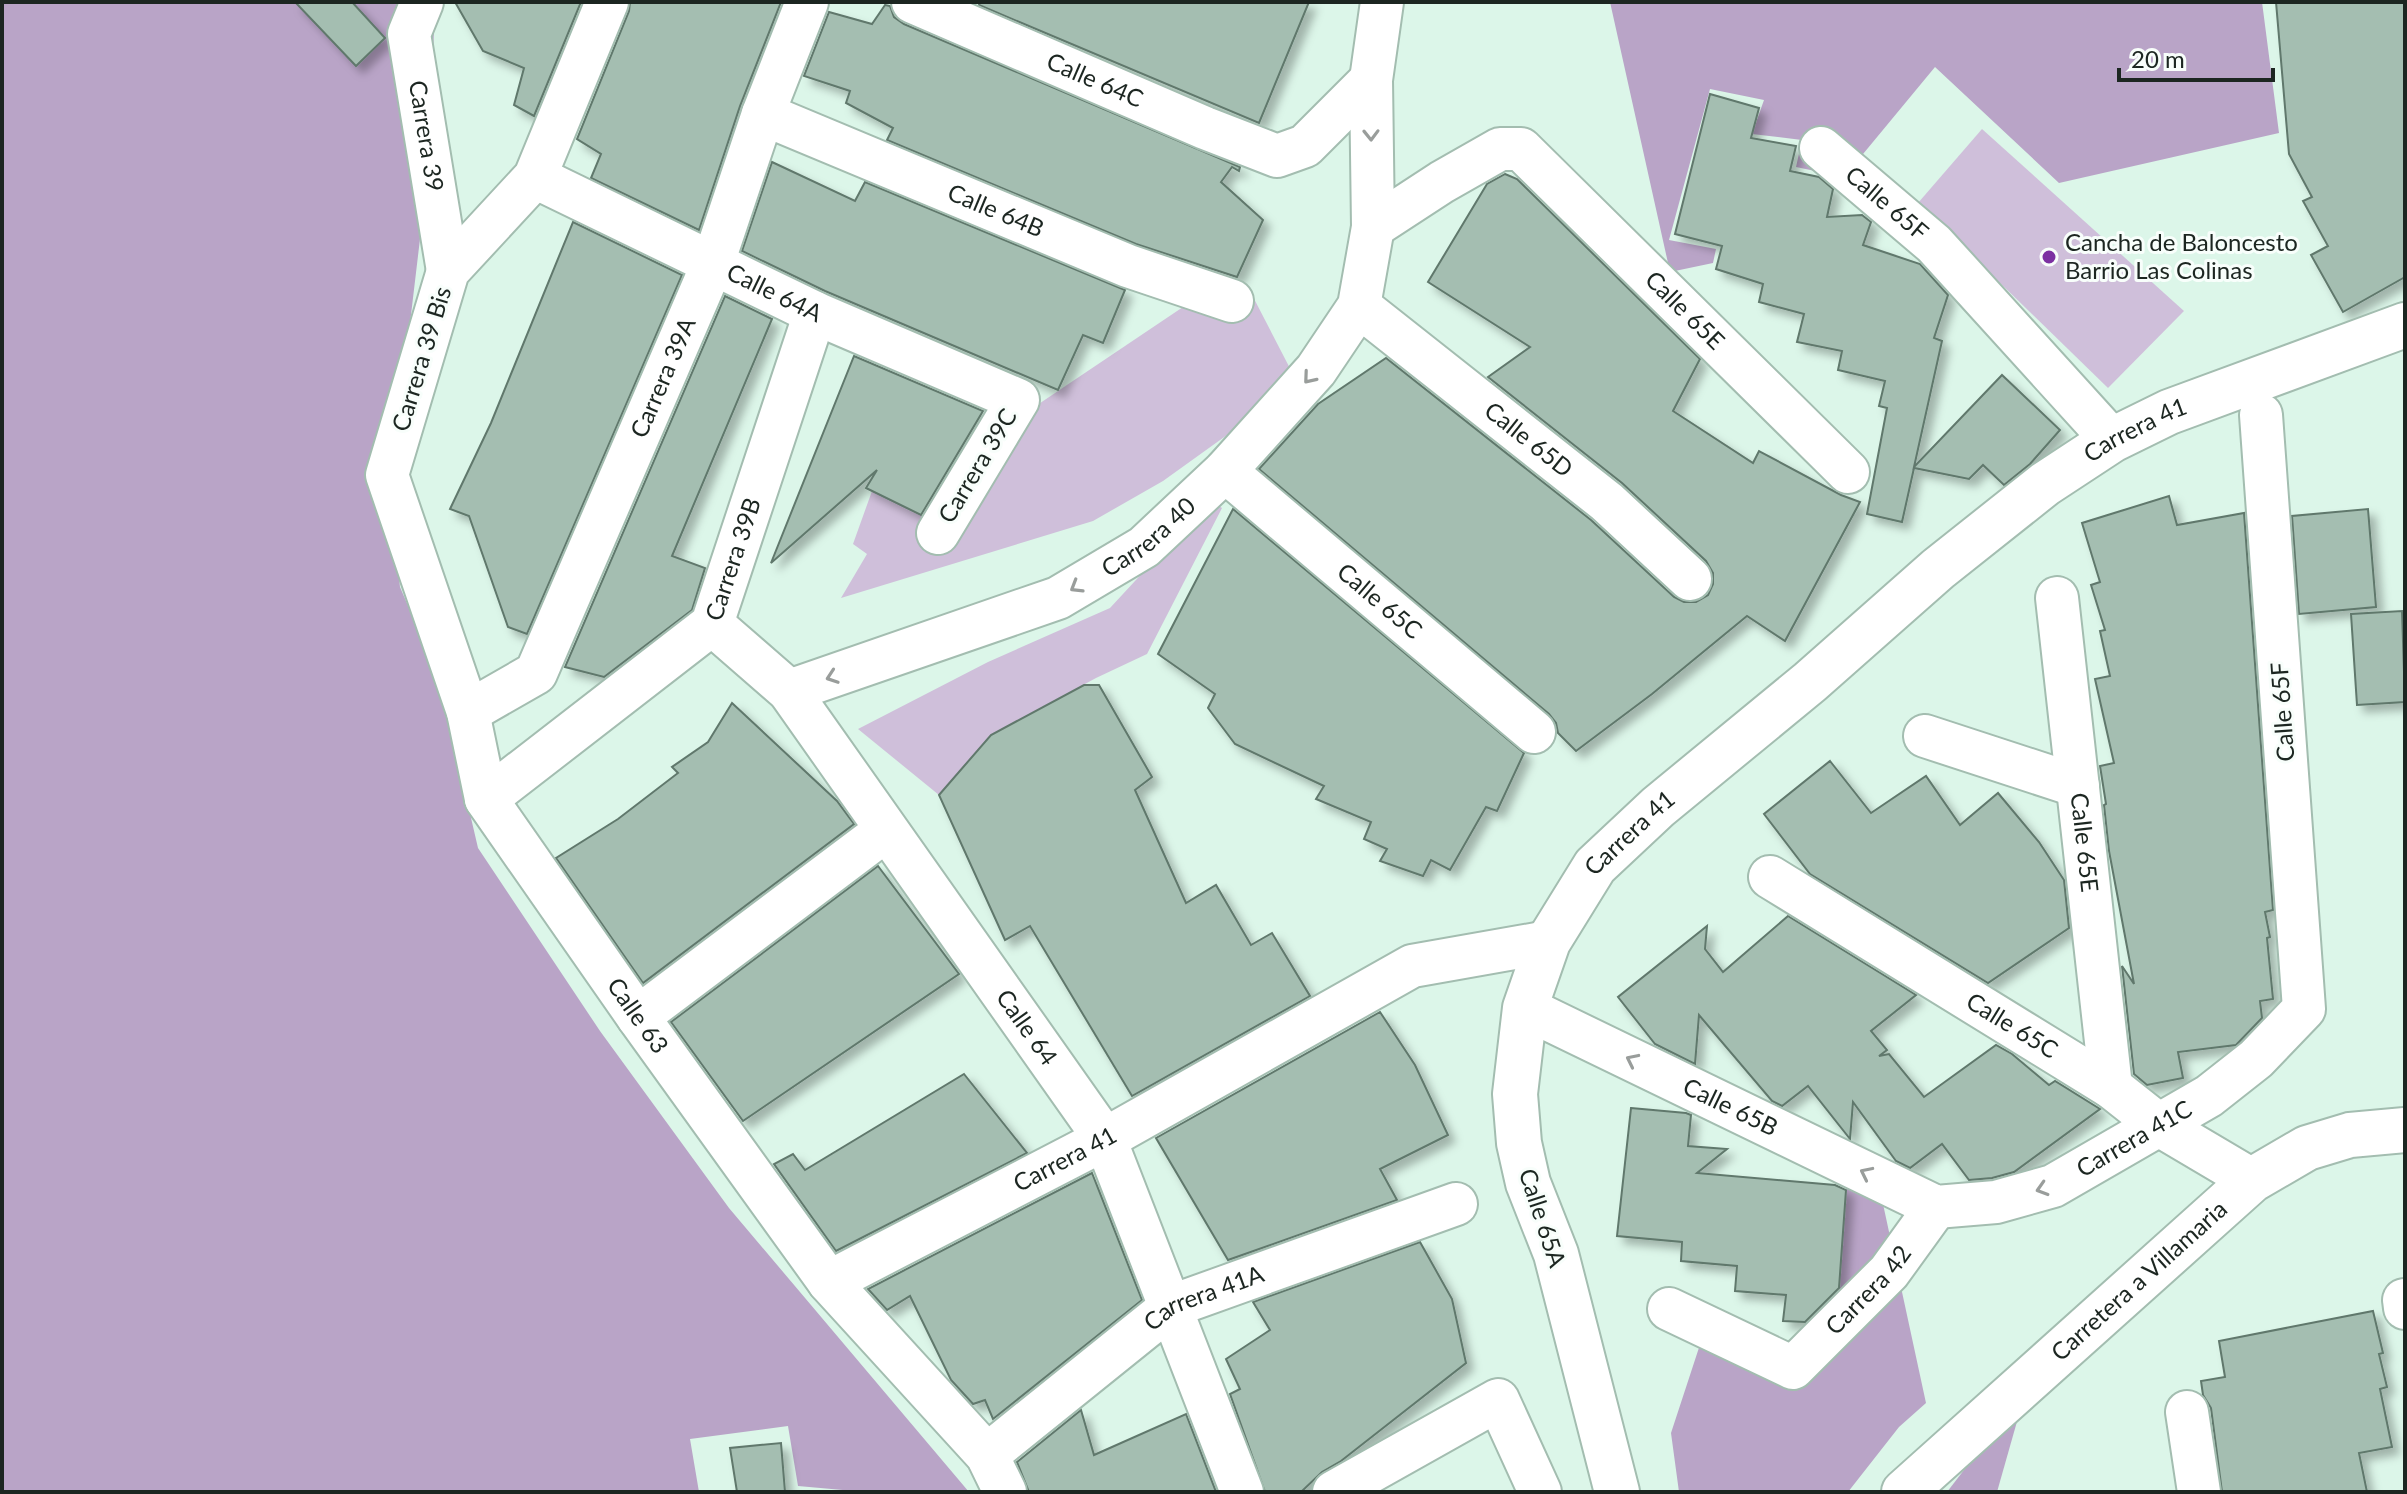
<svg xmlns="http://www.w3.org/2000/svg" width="2407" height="1494" font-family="Lato,sans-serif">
  <defs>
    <filter id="shadow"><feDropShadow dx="7" dy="7" stdDeviation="4" flood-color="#0004"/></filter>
  </defs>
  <rect width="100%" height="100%" fill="#dcf6e9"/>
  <g fill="#cfbfda">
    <path d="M1982,129l202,182 -76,77 -190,-185z"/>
    <path d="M1250,291l46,89 -62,50 -71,51 -70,40 -252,77 26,-44 -14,-10 19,-53 54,26 62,-79 201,-135z"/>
    <path d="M1210,500l12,8 -75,146 -51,24 -105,57 -52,60 -81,-66 130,-67 122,-54z"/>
  </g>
  <g fill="#b9a4c7">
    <path d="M2,2h433l-6,161 -39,329 10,95 38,89 40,172 122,183 129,177 240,284h-104l-67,-6 -10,-60 -98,13 9,53h-697z"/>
    <path d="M1610,2h652l17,131 -220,50 -124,-116 -91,110 -48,-10 6,-27 -50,-6 12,-34 -54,-11 -41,151 47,9 -3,14 -43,9z"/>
    <path d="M1847,1185l36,19 43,199 -27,24 -51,65h-169l-8,-59 41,-125 91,48 2,-33 31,1z"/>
    <path d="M2018,1418l-21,74h-50l17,-22z"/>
  </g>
  <g fill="#a4beb1" stroke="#60786c" stroke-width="2" filter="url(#shadow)">
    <path d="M295,2h57l33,36 -29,28z"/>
    <path d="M455,2h126l-47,114 -20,-11 10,-37 -41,-17z"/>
    <path d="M630,2h151l-41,104 -41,124 -108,-52 10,-24 -24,-15 52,-128z"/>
    <path d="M980,2h329l-50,121 -280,-118z"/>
    <path d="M2276,2h129v275l-62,35 -32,-57 17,-9 -25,-45 9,-4 -23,-43z"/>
    <path d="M885,5l5,1 4,11 10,7 336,143 -1,4 -7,-4 -11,15 42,38 -26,57 -101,-33 -249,-104 6,-12 -47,-25 4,-12 -46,-15 25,-64 43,12z"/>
    <path d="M1710,94l49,14 -8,30 45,8 -6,25 29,6 14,12 -6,28 35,-2 9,7 -8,23 57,19 28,31 -14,43 8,3 -28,126 88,-92 58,55 -30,34 -26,21 -21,-20 -14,14 -55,-11 -12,54 -35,-8 20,-106 -8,-2 6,-25 -47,-11 4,-19 -45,-9 7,-28 -45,-12 4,-18 -47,-15 6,-23 -47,-12z"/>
    <path d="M772,162l83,39 10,-19 260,108 -22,53 -20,-8 -25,55 -233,-99 -83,-40z"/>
    <path d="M1505,174l12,5 183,180 -27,52 80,52 6,-12 82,44 19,7 -75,139 -38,-25 -95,78 -76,57 -18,-18 -2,-10 -7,-9 -290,-245 59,-65 68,-46 205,162 83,77 10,5h12l12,-7 5,-11v-11l-7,-12 -84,-78 -134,-106 42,-30 -102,-65 59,-98z"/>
    <path d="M573,222l109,53 -155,359 -19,-7 -39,-111 -19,-7 41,-86z"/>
    <path d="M725,296l47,23 -100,237 33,12 -13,42 -88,67 -39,-10z"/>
    <path d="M854,356l129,55 -62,104 -55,-27 11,-18 -106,93z"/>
    <path d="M2169,496l8,29 67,-12 29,397 -8,2 5,25 -3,1 6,61 -13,2 2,17 -26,27 -58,7 5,26 -36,7 -13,-11 -12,-108 12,18 -25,-133 -5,-46 2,-1 -6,-38 14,-3 -19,-84 15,-3 -10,-45 5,-1 -14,-45 9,-3 -18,-59z"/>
    <path d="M1233,509l291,244 -27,58 -11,-4 -36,63 -19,-10 -8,16 -43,-15 7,-12 -23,-10 7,-17 -55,-23 8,-13 -89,-42 -27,-36 7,-14 -57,-40z"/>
    <path d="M2368,509l8,98 -77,7 -7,-98z"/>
    <path d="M2402,611l3,91 -48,3 -6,-91z"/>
    <path d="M1084,685h15l53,92 -17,13 51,113 30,-18 35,60 21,-12 38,63 -178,100 -102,-170 -25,14 -66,-145 52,-60z"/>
    <path d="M732,703l105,98 17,23 -211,159 -87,-125 62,-39 60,-46 -6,-6 36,-25z"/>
    <path d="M1830,761l41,52 55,-37 34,49 38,-32 41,49 25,38 5,48 -81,55 -178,-109 -46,-60z"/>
    <path d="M878,866l81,108 -216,147 -72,-99z"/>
    <path d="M1788,916l128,79 -45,36 16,19 -8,6 10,-2 35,43 72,-52 16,9 37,31 6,-4 45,28 -86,63 -22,6 -23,2 -27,-36 -32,24 -14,-7 -43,-59 -3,37 -42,-53 -26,20 -10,-5 -73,-86 -4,49 -40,-20 -37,-47 89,-71 -2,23 18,23z"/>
    <path d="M1380,1012l35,53 33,70 -68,34 17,31 -169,60 -72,-122z"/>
    <path d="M964,1074l63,79 -191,98 -62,-87 19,-10 12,16z"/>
    <path d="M1631,1108l55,5 5,2 -3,31 39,3 -30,24 138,12 11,5 -7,98 -34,34 -22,-1 3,-26 -51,-4 2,-25 -56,-5 1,-19 -65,-6z"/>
    <path d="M1092,1173l50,127 -149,119 -8,-19 -12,4 -22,-24 -41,-84 -23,14 -19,-21z"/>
    <path d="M1420,1242l32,57 14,64 -125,98 -19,11 -21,20h-36l-35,-98 10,-5 -14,-30 44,-29 -17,-28z"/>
    <path d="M2373,1311l10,42 -4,1 8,33 -7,2 12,58 -33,6 8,39h-145l-11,-84 -8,-13 -2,-14 24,-4 -6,-36z"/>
    <path d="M1081,1410l13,45 92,-41 30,78h-187l-12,-30z"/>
    <path d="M781,1443l4,49h-48l-7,-44z"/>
  </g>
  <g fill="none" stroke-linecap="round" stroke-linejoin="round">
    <g stroke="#a3bdb0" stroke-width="46">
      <g id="street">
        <path id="s1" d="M422,2l-13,32 39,237"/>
        <path id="s2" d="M607,2l-72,175 -87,94 -61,204 81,237 18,87 152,218 191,265 158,173 18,37"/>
        <path id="s3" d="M913,2l292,126 72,28 28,-10 66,-66"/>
        <path id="s4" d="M763,114l365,152 104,35"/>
        <path id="s5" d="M1821,148l113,96 178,196"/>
        <path id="s6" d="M535,177l280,136 203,87 -80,133"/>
        <path id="s7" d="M1373,227l69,-45 58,-33h21l327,323"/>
        <path id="s8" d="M1359,306l248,196 83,77"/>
        <path id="s9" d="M1225,471l309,261"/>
        <path id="s10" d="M2057,598l54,489"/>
        <path id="s11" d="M712,624l77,67 316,448 137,353"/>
        <path id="s12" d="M789,691l269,-93 86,-51 81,-76 91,-101 43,-64 14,-79 -2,-147 11,-78"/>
        <path id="s13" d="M468,712l68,-39 177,-410 50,-149 44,-112"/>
        <path d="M1925,736l153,50"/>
        <path id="s14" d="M486,799l226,-175 103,-311"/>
        <path id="s15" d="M1770,877l341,210 48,38 93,55"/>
        <path id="s16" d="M1525,1008l411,199 60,-5 57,-16 156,-90 47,-37 48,-50 -43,-594"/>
        <path d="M638,1017l247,-186"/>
        <path id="s17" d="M829,1282l276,-143 307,-173 136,-24"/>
        <path d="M2404,1300l1,8"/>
        <path id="s18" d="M1669,1309l124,59 96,-96 47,-65"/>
        <path d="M2187,1412l12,80"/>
        <path id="s19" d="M987,1455l185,-149 284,-102"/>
        <path d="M1334,1492l164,-92 42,92"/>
      </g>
    </g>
    <g stroke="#a3bdb0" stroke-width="48">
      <g id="secondary">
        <path id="s20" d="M1617,1492l-61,-238 -28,-71 -9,-40 -4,-49 10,-86 23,-66 47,-76 63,-59 152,-125 128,-113 107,-85 67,-44 57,-28 236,-87"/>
        <path id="s21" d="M1904,1492l348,-312 55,-32 43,-13 55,-5"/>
      </g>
    </g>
    <use href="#street" stroke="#fff" stroke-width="42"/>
    <use href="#secondary" stroke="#fff" stroke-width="44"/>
  </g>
  <defs><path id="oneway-chevron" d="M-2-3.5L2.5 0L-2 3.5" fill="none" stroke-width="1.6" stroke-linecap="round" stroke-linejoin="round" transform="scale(2)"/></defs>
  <g stroke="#999d9b">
    <use href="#oneway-chevron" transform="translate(1371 135) rotate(89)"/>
    <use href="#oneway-chevron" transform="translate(1309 378) rotate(130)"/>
    <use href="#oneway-chevron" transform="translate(1076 587) rotate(149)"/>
    <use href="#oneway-chevron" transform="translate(832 677) rotate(161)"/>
    <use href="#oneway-chevron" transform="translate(1632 1060) rotate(-154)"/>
    <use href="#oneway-chevron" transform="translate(1866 1173) rotate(-154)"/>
    <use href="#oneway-chevron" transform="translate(2042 1189) rotate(163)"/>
  </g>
  <circle fill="#7c31a2" stroke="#f8fefb" stroke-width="3" cx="2049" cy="257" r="8"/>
  <g text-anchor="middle" stroke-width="6" stroke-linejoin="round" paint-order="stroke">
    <g font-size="24" fill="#1c2621" stroke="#f8fefb">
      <text dy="8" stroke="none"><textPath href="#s3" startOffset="198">Calle 64C</textPath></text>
      <text dy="8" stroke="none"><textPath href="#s1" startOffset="138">Carrera 39</textPath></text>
      <text dy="8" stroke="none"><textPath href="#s5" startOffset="86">Calle 65F</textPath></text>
      <text dy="8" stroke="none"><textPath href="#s4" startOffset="252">Calle 64B</textPath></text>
      <text dy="8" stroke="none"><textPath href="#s6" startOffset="266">Calle 64A</textPath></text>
      <text dy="8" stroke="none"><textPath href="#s7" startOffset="400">Calle 65E</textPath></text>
      <text transform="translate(422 359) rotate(-73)" y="8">Carrera 39 Bis</text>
      <text dy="8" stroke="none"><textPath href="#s13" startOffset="400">Carrera 39A</textPath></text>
      <text dy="8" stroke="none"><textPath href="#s20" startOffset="1354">Carrera 41</textPath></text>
      <text dy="8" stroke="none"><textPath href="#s8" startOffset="216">Calle 65D</textPath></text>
      <text transform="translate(978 466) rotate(-59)" y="8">Carrera 39C</text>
      <text dy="8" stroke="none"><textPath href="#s12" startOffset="394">Carrera 40</textPath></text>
      <text dy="8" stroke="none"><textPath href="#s14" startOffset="354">Carrera 39B</textPath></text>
      <text dy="8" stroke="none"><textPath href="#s9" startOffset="202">Calle 65C</textPath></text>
      <text transform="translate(2283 712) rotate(-94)" y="8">Calle 65F</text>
      <text dy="8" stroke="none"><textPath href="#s20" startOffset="706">Carrera 41</textPath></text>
      <text dy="8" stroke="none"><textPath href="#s10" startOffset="246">Calle 65E</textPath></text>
      <text dy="8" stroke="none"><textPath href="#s2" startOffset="1134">Calle 63</textPath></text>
      <text dy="8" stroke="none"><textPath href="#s15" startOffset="284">Calle 65C</textPath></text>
      <text dy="8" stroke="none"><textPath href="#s11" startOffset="514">Calle 64</textPath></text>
      <text dy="8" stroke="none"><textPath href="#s16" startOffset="228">Calle 65B</textPath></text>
      <text dy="8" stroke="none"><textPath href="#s16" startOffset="670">Carrera 41C</textPath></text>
      <text dy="8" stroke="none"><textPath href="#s17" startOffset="266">Carrera 41</textPath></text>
      <text transform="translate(1542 1218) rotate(72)" y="8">Calle 65A</text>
      <text dy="8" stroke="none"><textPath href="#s21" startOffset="316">Carretera a Villamaria</textPath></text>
      <text dy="8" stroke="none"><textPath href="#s18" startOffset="246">Carrera 42</textPath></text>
      <text dy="8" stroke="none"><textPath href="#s19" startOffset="270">Carrera 41A</textPath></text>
    </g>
    <g font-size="24" fill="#1c2621" stroke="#f8fefb" text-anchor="start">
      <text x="2065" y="251">Cancha de Baloncesto<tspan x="2065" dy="28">Barrio Las Colinas</tspan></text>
    </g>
  </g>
  <rect width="2407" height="1494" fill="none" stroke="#1c2621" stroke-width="8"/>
  <path d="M2119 68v12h154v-12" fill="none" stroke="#1c2621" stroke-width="4"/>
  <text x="2131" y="68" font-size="24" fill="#1c2621" stroke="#f8fefb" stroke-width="6" paint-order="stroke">20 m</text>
</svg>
